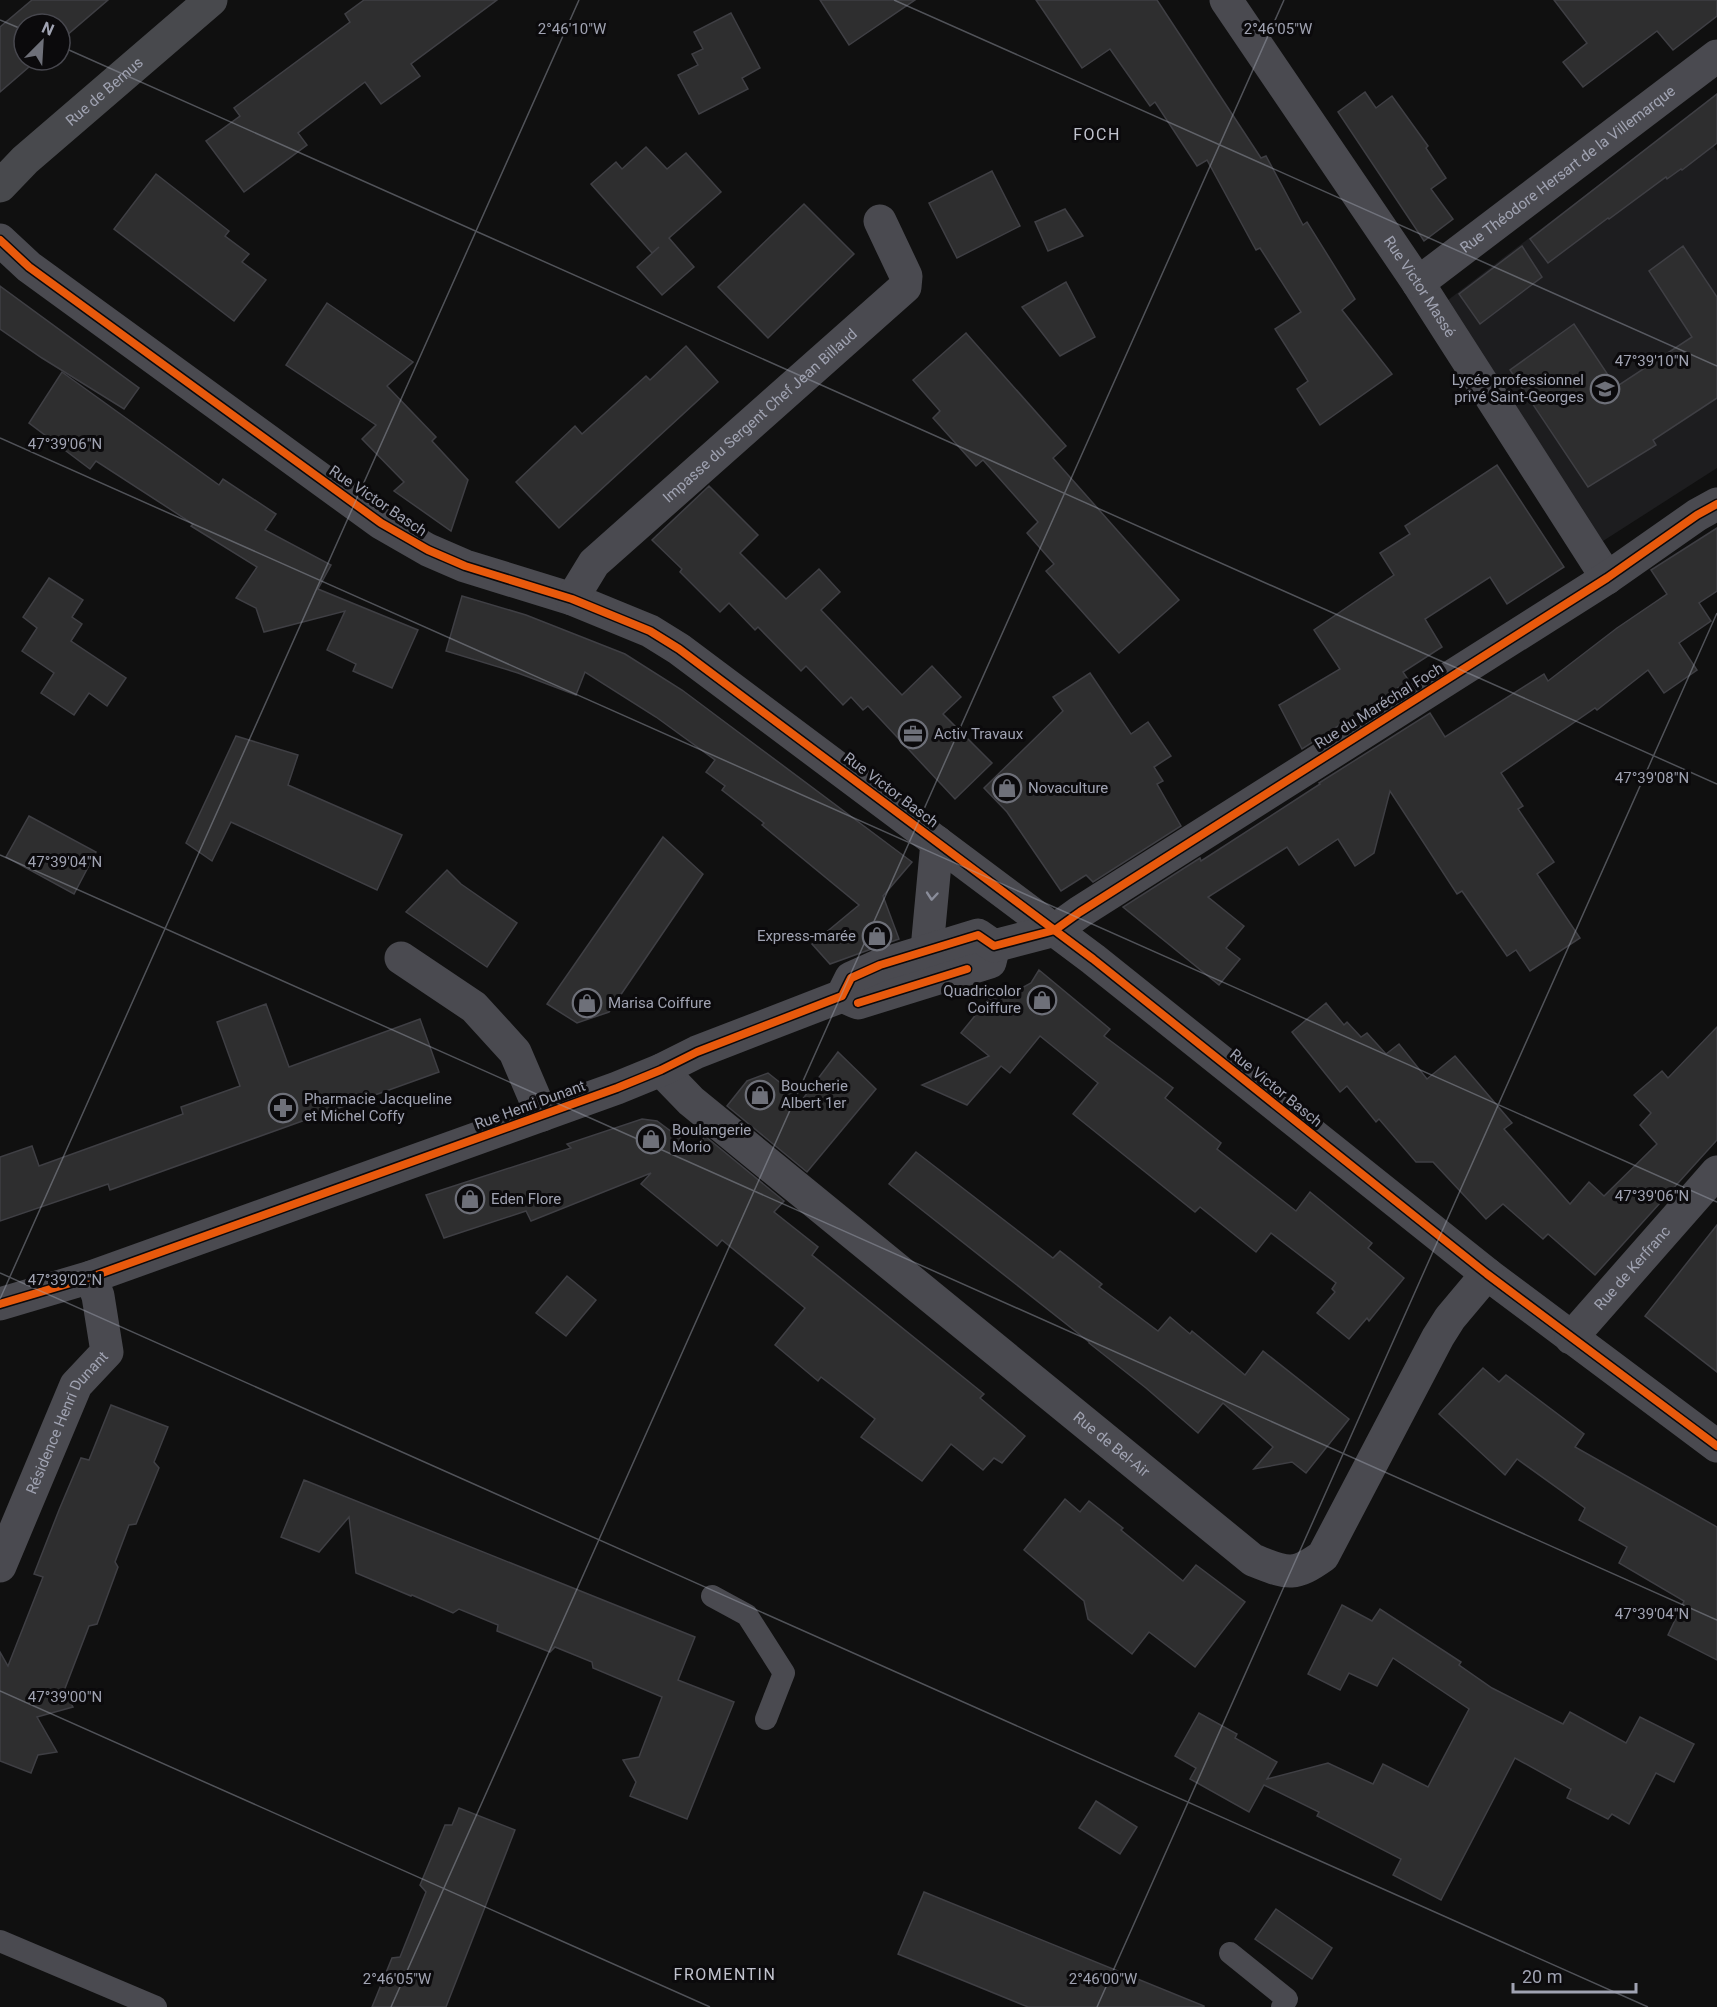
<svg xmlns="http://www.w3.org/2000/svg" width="1717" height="2007" font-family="Roboto,sans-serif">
  <rect width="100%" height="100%" fill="#101010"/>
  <path fill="#1d1d1f" d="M1690,115l27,36v317l-114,73 -168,-231z"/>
  <g fill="#2e2e2f" stroke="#3f3f44" stroke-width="1.5">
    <path d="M32,0h76l-48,41v-17h-36v36h13l-37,32v-65z"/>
    <path d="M364,0h133l-86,64 9,12 -39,28 -16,-22 -67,51 9,12 -63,47 -38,-51 34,-25 -6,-8 116,-86 -5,-8z"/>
    <path d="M820,0h95l-66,45z"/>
    <path d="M1036,0h121l104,158 5,-2 37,69 4,-3 48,77 -13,11 50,64 -72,51 -23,-36 11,-8 -33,-52 26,-17 -41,-64 -4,2 -49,-90 -10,6 -42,-64 -5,4 -40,-57 -28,19z"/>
    <path d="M1554,0h163v16l-44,34 -16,-19 -74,56 -20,-25 24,-19z"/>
    <path d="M731,13l29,55 -18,10 6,11 -49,25 -21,-39 20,-10 -6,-11 11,-5 -9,-17z"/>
    <path d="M1365,92l11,16 16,-12 36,50 -2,2 20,30 -15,11 22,30 -29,22 -86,-129z"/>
    <path d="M1717,94v49l-35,27 -1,-1 -14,10 -1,-2 -57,42 -1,-1 -60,45 -18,-24z"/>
    <path d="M646,147l21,22 19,-16 35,39 -52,46 25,29 -32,28 -25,-28 22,-20 -7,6 -61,-69 25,-22 6,7z"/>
    <path d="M992,171l28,55 -63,32 -28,-55z"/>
    <path d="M156,174l73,57 -4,5 24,18 -7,8 24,18 -32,41 -120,-92z"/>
    <path d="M804,204l50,50 -86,84 -50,-51z"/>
    <path d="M1065,209l18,27 -35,15 -13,-29z"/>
    <path d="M1522,246l20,31 -62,47 -21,-30z"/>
    <path d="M1683,246l34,51v101l-64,42 3,5 -68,42 -78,-117 64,-46 42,63 76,-50 -43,-66z"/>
    <path d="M1066,282l29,55 -35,19 -38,-49z"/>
    <path d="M0,286l139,102 -15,21 -82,-51 -42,-29z"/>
    <path d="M327,303l86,59 -26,24 49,51 -4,4 36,39 -17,51 -57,-40 10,-9 -42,-43 14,-14 -90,-60z"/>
    <path d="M966,333l100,113 -13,12 126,142 -60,53 -73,-82 8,-7 -27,-31 11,-11 -55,-62 -7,6 -43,-48 7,-7 -27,-31z"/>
    <path d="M686,346l32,36 -159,146 -43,-46 59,-56 7,8 64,-58 4,4z"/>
    <path d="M62,372l157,113 4,-6 53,35 -11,16 66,35 -13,24 100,41 -26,58 -39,-17 3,-7 -29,-14 18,-39 -81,21 -8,-24 -20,-10 21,-31 -66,-41 2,-2 -97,-63 -6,8 -61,-46z"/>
    <path d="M1497,465l67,102 -57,37 -17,-27 -65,42 17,28 -39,25 6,9 -107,68 -23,-44 61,-36 -26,-39 80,-55 -14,-22 30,-19 -5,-8z"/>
    <path d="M709,486l49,49 -18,18 46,46 33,-30 21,23 -19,18 81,85 30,-29 29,31 -18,17 49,49 -37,36 -87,-93 -5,4 -12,-13 -8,8 -37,-39 -5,5 -43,-44 -3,3 -26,-27 -9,9 -40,-40 2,-3 -30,-29z"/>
    <path d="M1717,528v63l-18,12 12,18 -32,22 18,27 -33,23 -16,-23 -51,40 -2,-2 -94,65 22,33 -5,3 36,53 -17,12 43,64 -50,33 -14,-21 -9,6 -45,-65 -5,3 -67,-103 -16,62 -19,13 -17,-27 -39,26 -12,-18 -79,50 36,29 -18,22 14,11 -21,26 -96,-78 77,-49 1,3 119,-77 -1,-1 111,-70 15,24 99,-63 4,7 69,-53 50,-34 -16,-24z"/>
    <path d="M49,578l34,22 -11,17 10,7 -11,17 55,37 -19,28 -18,-13 -15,22 -33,-22 13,-20 -32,-22 15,-23 -14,-11z"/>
    <path d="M462,596l64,19 99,39 57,36 230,172 -29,34 16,43 -69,25 -18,-20 47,-39 -97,-80 2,-2 -42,-33 3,-4 -19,-14 9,-12 -59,-43 -71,-45 -9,23 -58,-22 -72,-22z"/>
    <path d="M1090,673l41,61 17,-12 23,34 -17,11 9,14 -6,3 24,42 -88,56 -7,-7 -25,16 -54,-79 -23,-24 79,-77 -10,-14z"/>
    <path d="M236,736l62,19 -10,30 114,50 -25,55 -146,-68 -19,39 -26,-18z"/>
    <path d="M29,816l67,36 -22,42 -68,-37z"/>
    <path d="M663,837l40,37 -94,138 -32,11 -30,-19z"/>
    <path d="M447,870l14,14 56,39 -30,44 -81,-55z"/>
    <path d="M1039,970l71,59 -6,7 69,52 -8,10 56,45 -4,6 79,62 14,-19 62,51 -4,5 36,30 -35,43 -2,-3 -18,21 -32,-26 18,-21 -3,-3 4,-6 -65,-50 -15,19 -56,-45 -5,5 -122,-98 25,-31 -58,-47 -30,37 -9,-7 -34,39 -45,-20 67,-29 -28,-23 34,-42 8,7 28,-15z"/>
    <path d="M1326,1003l18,22 3,-3 14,15 6,-4 19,21 13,-10 28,35 28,-23 57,67 -8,6 66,75 19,-22 15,14 53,-52 -17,-19 11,-12 -17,-18 28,-24 6,7 49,-51v113l-122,135 -47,-41 -5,5 -40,-35 -17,15 -53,-57h-17l-37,-43 -3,3 -29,-36 -7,6 -48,-60z"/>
    <path d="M266,1004l23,63 131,-48 19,53 -329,118 -2,-6 -108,37v-64l32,-11 7,20 144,-52 -2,-7 59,-21 -23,-64z"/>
    <path d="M838,1052l38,37 -69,83 -80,-66 20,-25 21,-8 34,27z"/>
    <path d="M642,1119l15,2 38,28 10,-13 79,65 -10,11 44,35 -6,8 172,139 -4,4 45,38 -23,27 -8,-5 -11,12 -32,-26 -29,37 -61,-44 14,-18 -54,-42 -3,4 -43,-36 30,-37 -83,-68 -5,6 -76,-62 10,-11 -120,48 -5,-10 -82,27 -18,-43 145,-47 -4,-4z"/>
    <path d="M916,1152l137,106 7,-7 42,33 -3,3 59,44 12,-14 20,17 2,-3 53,44 18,-24 86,68 -43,54 -14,-11 -38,7 19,-22 -50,-44 -25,30 -52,-45 -57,-45v-1l-200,-158z"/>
    <path d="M1717,1225v147l-72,-56z"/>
    <path d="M567,1276l29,24 -30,36 -30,-23z"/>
    <path d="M1483,1368l16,14 7,-7 78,59 -9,13 142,80v133l-49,-25 16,-34 -65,-38 8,-16 -48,-27 6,-12 -68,-49 -12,16 -66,-61z"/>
    <path d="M111,1405l57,22 -14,35 5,6 -23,56 -7,1 -14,37 3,5 -21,57 -8,2 -25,65 9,16 -36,10 20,35 -19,3 -7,18 -31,-12v-109l8,14 35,-89 -9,-3 25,-64 22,-52 8,2z"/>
    <path d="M304,1480l391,157 -17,43 56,22 -47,117 -57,-23 6,-14 -13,-22 16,-3 23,-60 -69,-29 -1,-6 -37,-15 -5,5 -53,-21 1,-6 -39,-16 -6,4 -41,-18 -1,1 -55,-23 -7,-56 -30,35 -38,-15z"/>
    <path d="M1065,1499l15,13 9,-11 34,27 -2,2 62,51 13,-16 49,37 -50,65 -46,-35 -17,22 -44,-35 -4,-18 -60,-51z"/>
    <path d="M1342,1605l30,16 8,-12 81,53 -2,3 33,23 71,36 7,-12 56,31 14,-26 54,27 -20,38 -18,-9 -27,51 -17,-10 -4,5 -41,-21 4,-9 -56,-31 -74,142 -48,-25 8,-16 -84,-43 2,-4 -55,-27 -15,27 -59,-33 6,-11 -21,-12 24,-43 38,21 -2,4 42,24 -10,17 61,-16 45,21 10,-20 45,23 41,-78 -76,-51 -16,28 -28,-13 -9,17 -32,-16z"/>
    <path d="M1096,1801l41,26 -17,27 -41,-26z"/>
    <path d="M459,1808l56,22 -69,177h-74l20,-49 8,-1 26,-65 -6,-7 25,-60h7z"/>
    <path d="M924,1892l280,114v1h-176l-130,-53z"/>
    <path d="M1276,1909l56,39 -20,31 -57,-40z"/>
  </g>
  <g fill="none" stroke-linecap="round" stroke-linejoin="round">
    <g stroke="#4a4a50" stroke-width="22">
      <path d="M712,1596l35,19 37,58 -18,46"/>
      <path d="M0,1941l156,66"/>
      <path d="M1230,1953l57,46 -5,8"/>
    </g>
    <g stroke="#4a4a50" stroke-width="33">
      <path id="s1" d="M1226,0l192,283 189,295"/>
      <path d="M0,240l29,27 352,256 47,27 37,16 107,33 78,32 29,18 414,310 394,315 230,172"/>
      <path id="s2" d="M1418,283l299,-227"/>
      <path id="s3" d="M572,599l22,-36 311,-276 1,-11 -26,-55"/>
      <path d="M927,949l10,-107"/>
      <path d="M401,958l73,49 41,45 27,63"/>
      <path d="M842,996l16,7 132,-41 4,-16"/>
      <path id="s4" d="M661,1070l30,31 562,459c34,13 39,18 70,-4l115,-219 12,-19 37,-44"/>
      <path d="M0,1304l91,-27 526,-189 44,-18 36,-18 145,-56 9,-18 29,-13 98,-30 16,11 61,-16 25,-18 527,-334 90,-63 20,-11"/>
      <path id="s5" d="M1571,1338l146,-166"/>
      <path id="s6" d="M0,1566l76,-181 31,-33 -9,-56 -7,-19"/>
    </g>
    <path stroke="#48494d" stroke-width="33" id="s7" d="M0,186l25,-26 186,-160"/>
    <g stroke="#0b0a0c" stroke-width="11">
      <g id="cycleway">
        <path d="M0,240l29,27 352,256 47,27 37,16 107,33 78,32 29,18 414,310 394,315 230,172"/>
        <path d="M858,1003l109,-34"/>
        <path d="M0,1304l91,-27 526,-189 44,-18 36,-18 145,-56 9,-18 29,-13 98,-30 16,11 61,-16 25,-18 527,-334 90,-63 20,-11"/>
      </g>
    </g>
    <use href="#cycleway" stroke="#e8590c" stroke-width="8"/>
  </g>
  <defs><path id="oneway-chevron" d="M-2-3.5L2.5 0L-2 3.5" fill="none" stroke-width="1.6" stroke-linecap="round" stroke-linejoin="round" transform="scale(1.5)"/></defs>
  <use stroke="#8a8d9a" href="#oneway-chevron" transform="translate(932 896) rotate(95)"/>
  <path fill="none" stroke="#a0a3b2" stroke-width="1.5" stroke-opacity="0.45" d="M894,0l823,366M0,20l24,10M60,46l1657,738M0,438l1717,764M0,855l1717,765M0,1273l1648,734M0,1299l579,-1299M0,1691l710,316M391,2007l893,-2007M1097,2007l620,-1394"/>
  <defs>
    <g id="school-ring" transform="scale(1.5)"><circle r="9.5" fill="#0b0a0c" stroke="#6e7079" stroke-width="1.5"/><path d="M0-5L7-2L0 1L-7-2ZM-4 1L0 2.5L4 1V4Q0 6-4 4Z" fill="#6e7079"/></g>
    <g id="office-ring" transform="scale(1.5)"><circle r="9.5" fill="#0b0a0c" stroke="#6e7079" stroke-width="1.5"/><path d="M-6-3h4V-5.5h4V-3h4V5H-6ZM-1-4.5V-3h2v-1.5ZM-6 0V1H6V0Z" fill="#6e7079"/></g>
    <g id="shop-ring" transform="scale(1.5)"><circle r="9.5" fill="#0b0a0c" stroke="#6e7079" stroke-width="1.5"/><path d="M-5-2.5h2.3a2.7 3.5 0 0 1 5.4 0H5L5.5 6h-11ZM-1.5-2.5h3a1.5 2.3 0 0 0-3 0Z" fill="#6e7079"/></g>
    <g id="pharmacy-ring" transform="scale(1.5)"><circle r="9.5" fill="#0b0a0c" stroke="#6e7079" stroke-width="1.5"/><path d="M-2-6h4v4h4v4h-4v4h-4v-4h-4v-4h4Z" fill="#6e7079"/></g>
  </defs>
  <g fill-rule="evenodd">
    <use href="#school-ring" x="1605" y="389"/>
    <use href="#office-ring" x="913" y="734"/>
    <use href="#shop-ring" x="1007" y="788"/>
    <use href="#shop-ring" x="877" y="936"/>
    <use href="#shop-ring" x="1042" y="1000"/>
    <use href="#shop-ring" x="587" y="1003"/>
    <use href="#shop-ring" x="760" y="1095"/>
    <use href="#pharmacy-ring" x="283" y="1108"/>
    <use href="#shop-ring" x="651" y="1139"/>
    <use href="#shop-ring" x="470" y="1199"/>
  </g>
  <g text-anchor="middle" stroke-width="6" stroke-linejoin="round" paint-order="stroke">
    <g font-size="15" fill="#a0a3b2" stroke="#0b0a0c">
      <text dy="5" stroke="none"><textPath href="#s7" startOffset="141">Rue de Bernus</textPath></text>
      <text dy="5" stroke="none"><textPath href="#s2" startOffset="188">Rue Théodore Hersart de la Villemarque</textPath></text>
      <text dy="5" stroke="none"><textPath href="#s1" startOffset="346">Rue Victor Massé</textPath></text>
      <text dy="5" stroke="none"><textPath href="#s3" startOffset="264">Impasse du Sergent Chef Jean Billaud</textPath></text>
      <text transform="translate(378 501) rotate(34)" y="5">Rue Victor Basch</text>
      <text transform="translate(1379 706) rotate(-32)" y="5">Rue du Maréchal Foch</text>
      <text transform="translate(891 790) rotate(37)" y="5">Rue Victor Basch</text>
      <text transform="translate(1276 1088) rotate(39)" y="5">Rue Victor Basch</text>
      <text transform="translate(530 1105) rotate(-20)" y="5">Rue Henri Dunant</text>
      <text dy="5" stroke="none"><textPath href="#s5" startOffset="93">Rue de Kerfranc</textPath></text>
      <text dy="5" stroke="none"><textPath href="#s6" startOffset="159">Résidence Henri Dunant</textPath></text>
      <text dy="5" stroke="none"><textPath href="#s4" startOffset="586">Rue de Bel-Air</textPath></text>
    </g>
    <g font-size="15" fill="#a0a3b2" stroke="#0b0a0c" text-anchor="start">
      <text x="1584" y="385" text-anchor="end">Lycée professionnel<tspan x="1584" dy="17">privé Saint-Georges</tspan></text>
      <text x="934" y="739">Activ Travaux</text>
      <text x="1028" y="793">Novaculture</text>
      <text x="856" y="941" text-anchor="end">Express-marée</text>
      <text x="1021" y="996" text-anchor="end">Quadricolor<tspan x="1021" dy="17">Coiffure</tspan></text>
      <text x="608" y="1008">Marisa Coiffure</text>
      <text x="781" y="1091">Boucherie<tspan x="781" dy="17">Albert 1er</tspan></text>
      <text x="304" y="1104">Pharmacie Jacqueline<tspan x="304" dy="17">et Michel Coffy</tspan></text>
      <text x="672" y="1135">Boulangerie<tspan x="672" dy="17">Morio</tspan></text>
      <text x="491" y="1204">Eden Flore</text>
    </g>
    <g font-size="16" letter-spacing="1.5" fill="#c1c3ce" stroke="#0b0a0c">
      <text x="1097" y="140">FOCH</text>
      <text x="725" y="1980">FROMENTIN</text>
    </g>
  </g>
  <g font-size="15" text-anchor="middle" fill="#a0a3b2" stroke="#0b0a0c" stroke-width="6" stroke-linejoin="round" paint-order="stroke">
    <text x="572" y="34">2°46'10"W</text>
    <text x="1278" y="34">2°46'05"W</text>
    <text x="1652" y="366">47°39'10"N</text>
    <text x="65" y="449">47°39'06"N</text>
    <text x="1652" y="783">47°39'08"N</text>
    <text x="65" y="867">47°39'04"N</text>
    <text x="1652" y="1201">47°39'06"N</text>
    <text x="65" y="1285">47°39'02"N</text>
    <text x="1652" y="1619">47°39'04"N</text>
    <text x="65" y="1702">47°39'00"N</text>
    <text x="397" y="1984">2°46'05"W</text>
    <text x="1103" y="1984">2°46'00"W</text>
  </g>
  <g transform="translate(42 42) rotate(24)"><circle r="28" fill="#0b0a0c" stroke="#47474e" stroke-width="1.5"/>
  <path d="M0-4.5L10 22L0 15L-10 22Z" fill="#6e7079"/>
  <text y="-9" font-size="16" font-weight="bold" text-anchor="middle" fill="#a0a3b2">N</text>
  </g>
  <path d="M1513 1983v9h123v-9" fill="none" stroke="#a0a3b2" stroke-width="3"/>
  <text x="1522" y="1983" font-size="18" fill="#a0a3b2" stroke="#0b0a0c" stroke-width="4.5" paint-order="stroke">20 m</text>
</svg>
